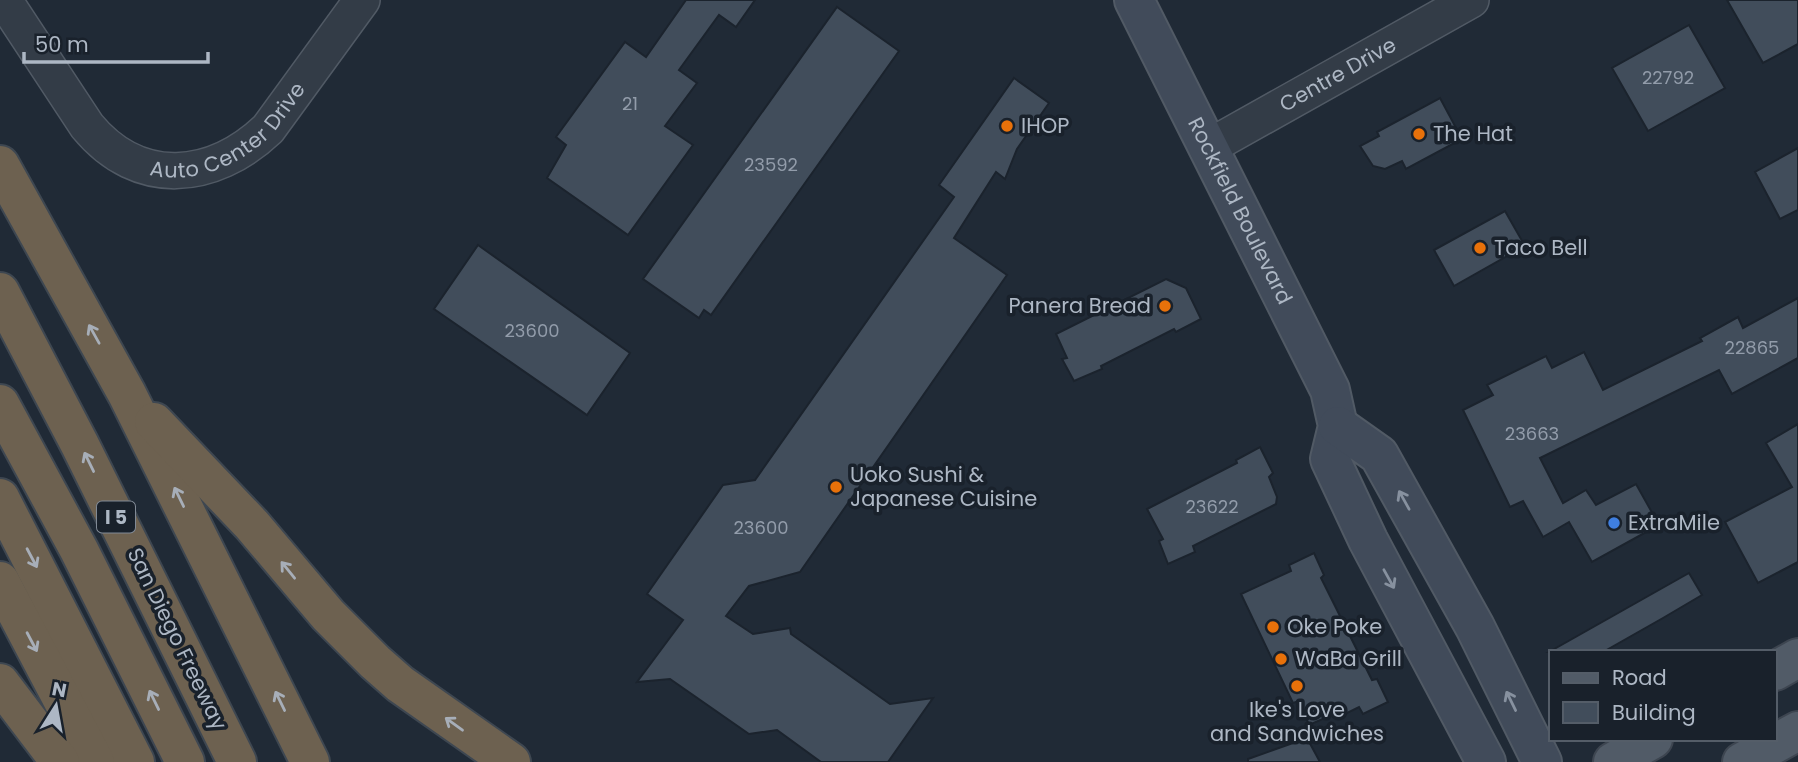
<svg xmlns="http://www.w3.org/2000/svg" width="1798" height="762" font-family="Poppins,sans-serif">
  <rect width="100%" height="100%" fill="#202a36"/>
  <g fill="#414d5b" stroke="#1b232d" stroke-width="2">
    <path d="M686,0h69l-19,27 -17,-12 -40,55 18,13 -32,43 28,19 -65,90 -81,-57 19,-33 -10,-8 69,-95 21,15z"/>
    <path d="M1727,0h71v44l-35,19z"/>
    <path d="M837,7l62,44 -188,264 -7,-5 -5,8 -56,-39z"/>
    <path d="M1689,25l36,63 -77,43 -36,-63z"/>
    <path d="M1014,78l35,25 -32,46 -12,30 -9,-7 -42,66 53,37 -207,297 -51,14 -23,30 27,18 37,-6 1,6 99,70 43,-6 -45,64h-67l-44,-32 -28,4 -79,-55 -33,3 46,-62 -36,-26 76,-109 32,-5 199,-283 -15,-12z"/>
    <path d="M1440,98l22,41 -56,30 -4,-8 -17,8 -12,-3 -13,-20 19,-10 -2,-4z"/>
    <path d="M1798,148v62l-18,9 -25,-47z"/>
    <path d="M1505,211l20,35 -71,40 -20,-36z"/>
    <path d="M478,245l152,108 -43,62 -153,-106z"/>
    <path d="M1166,279l20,9 15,31 -25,13 -2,-3 -73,37 1,3 -28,12 -12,-22 5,-1 -11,-24z"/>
    <path d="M1798,298v60l-66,36 -13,-24 -179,88 23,45 23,-13 10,15 40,-21 23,41 -67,37 -23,-40 -26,15 -20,-36 -13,6 -47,-97 30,-15 -6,-10 59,-29 6,12 32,-16 19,38 99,-49 -2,-3 38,-21 5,11z"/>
    <path d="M1798,424v138l-40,21 -33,-61 67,-35 -26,-44z"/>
    <path d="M1260,447l13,26 -4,4 8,20 -1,7 -83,42 2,6 -27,12 -9,-23 4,-2 -16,-30 90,-46 -1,-3z"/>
    <path d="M1314,553l10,22 -3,3 51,102 5,-1 11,23 -25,12 -4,-7 -22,11 -3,-4 -25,11 -10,-24 -6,2 -52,-109 50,-23 -2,-6z"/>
    <path d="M1689,573l13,22 -39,23 -60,34h-54z"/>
    <path d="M1307,738l13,24h-72v-3z"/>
  </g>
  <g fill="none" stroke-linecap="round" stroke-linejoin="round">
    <g stroke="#515a65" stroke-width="38">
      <g id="tertiary">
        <path id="s1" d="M4,0l83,126c52,63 126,55 181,3l94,-129"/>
        <path id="s2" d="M1207,148l264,-148"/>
      </g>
    </g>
    <g stroke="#515a65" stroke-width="42">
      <g id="secondary">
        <path id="s3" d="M1134,0l196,390 8,36 -8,33 38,81 118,222"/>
        <path d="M1338,426l41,29 96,172 67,135"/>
      </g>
    </g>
    <g stroke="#3d4550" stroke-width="42">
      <g id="primary">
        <path d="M1775,671l23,-13"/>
        <path d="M1613,762l40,-23"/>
        <path d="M1742,762l56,-31"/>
      </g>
    </g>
    <g stroke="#3e4751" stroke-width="42">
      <g id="motorway">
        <path d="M0,165l127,229 183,368"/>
        <path d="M0,292l80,153 157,317"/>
        <path d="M0,404l79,146 106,212"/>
        <path d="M154,422l98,103 76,90 47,47 25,22 111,78"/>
        <path d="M0,498l135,264"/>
        <path d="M0,581l95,181"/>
        <path d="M0,683l60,79"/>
      </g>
    </g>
    <use href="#tertiary" stroke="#333c47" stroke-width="35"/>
    <use href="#secondary" stroke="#414b5a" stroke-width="38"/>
    <use href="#primary" stroke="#515b67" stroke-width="38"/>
    <use href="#motorway" stroke="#6d6150" stroke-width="38"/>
  </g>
  <defs><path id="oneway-shaft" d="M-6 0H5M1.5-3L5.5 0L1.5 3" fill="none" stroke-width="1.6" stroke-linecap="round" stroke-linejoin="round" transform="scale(1.75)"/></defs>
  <g stroke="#a7aeb8">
    <use href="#oneway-shaft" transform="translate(94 334) rotate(-119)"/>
    <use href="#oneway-shaft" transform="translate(89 462) rotate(-116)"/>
    <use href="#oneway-shaft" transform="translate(179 497) rotate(-116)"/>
    <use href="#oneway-shaft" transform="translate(32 558) rotate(62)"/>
    <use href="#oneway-shaft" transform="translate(288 570) rotate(-129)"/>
    <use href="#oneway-shaft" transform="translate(32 642) rotate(62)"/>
    <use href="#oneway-shaft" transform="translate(154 700) rotate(-116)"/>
    <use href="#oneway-shaft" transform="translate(280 701) rotate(-116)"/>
    <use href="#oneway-shaft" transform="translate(454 724) rotate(-144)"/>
  </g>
  <g stroke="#87919f">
    <use href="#oneway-shaft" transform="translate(1404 500) rotate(-119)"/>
    <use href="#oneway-shaft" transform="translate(1389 579) rotate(61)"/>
    <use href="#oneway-shaft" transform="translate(1511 701) rotate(-116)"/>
  </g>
  <g fill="#e8710a" stroke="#19212b" stroke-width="2.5">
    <circle cx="1007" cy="126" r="7"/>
    <circle cx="1419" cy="134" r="7"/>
    <circle cx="1480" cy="248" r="7"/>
    <circle cx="1165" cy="306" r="7"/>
    <circle cx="836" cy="487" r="7"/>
    <circle cx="1273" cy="627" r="7"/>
    <circle cx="1281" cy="659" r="7"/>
    <circle cx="1297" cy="686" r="7"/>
  </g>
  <circle fill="#3f7fe0" stroke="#19212b" stroke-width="2.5" cx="1614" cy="523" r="7"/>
  <g text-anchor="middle" stroke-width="7" stroke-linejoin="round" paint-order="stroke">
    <g font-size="18" fill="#929caa">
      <text x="1668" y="84">22792</text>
      <text x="630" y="110">21</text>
      <text x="771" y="171">23592</text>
      <text x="532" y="337">23600</text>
      <text x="1752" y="354">22865</text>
      <text x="1532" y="440">23663</text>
      <text x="1212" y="513">23622</text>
      <text x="761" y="534">23600</text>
    </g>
    <rect fill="#19212b" stroke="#818a96" stroke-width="2" x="97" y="501.5" width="38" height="31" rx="5"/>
    <g font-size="19" font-weight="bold" fill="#adb7c4">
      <text x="116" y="524">I 5</text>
    </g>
    <g font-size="21" fill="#adb7c4" stroke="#19212b">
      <text dy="7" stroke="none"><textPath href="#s2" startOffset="150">Centre Drive</textPath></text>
      <text dy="7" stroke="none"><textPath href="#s1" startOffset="320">Auto Center Drive</textPath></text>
      <text dy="7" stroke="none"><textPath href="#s3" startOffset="236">Rockfield Boulevard</textPath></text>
      <text transform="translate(177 639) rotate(64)" y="7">San Diego Freeway</text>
    </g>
    <g font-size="21" fill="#adb7c4" stroke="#19212b" text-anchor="start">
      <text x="1021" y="133">IHOP</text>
      <text x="1433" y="141">The Hat</text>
      <text x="1494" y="255">Taco Bell</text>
      <text x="1151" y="313" text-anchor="end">Panera Bread</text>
      <text x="850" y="482">Uoko Sushi &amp;<tspan x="850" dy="24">Japanese Cuisine</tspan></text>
      <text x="1628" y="530">ExtraMile</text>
      <text x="1287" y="634">Oke Poke</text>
      <text x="1295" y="666">WaBa Grill</text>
      <text x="1297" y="717" text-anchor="middle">Ike's Love<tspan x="1297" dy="24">and Sandwiches</tspan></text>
    </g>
  </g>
  <rect x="1549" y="650" width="228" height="91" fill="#19212b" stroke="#545d68" stroke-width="2"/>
  <rect x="1563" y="673" width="35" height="10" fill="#515b67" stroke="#545d68" stroke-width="2"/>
  <text x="1612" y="685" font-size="21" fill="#adb7c4">Road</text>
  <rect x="1563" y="702" width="35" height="21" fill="#414d5b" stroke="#545d68" stroke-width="2"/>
  <text x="1612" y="720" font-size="21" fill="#adb7c4">Building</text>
  <g transform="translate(56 706) rotate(11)" stroke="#19212b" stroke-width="5" paint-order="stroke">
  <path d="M0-5L12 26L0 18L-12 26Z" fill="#adb7c4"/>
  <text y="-10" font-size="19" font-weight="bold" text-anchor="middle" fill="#adb7c4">N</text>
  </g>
  <path d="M24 52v10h184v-10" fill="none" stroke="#adb7c4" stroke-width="3.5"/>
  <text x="35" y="52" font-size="21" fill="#adb7c4" stroke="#19212b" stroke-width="5" paint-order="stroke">50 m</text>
</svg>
